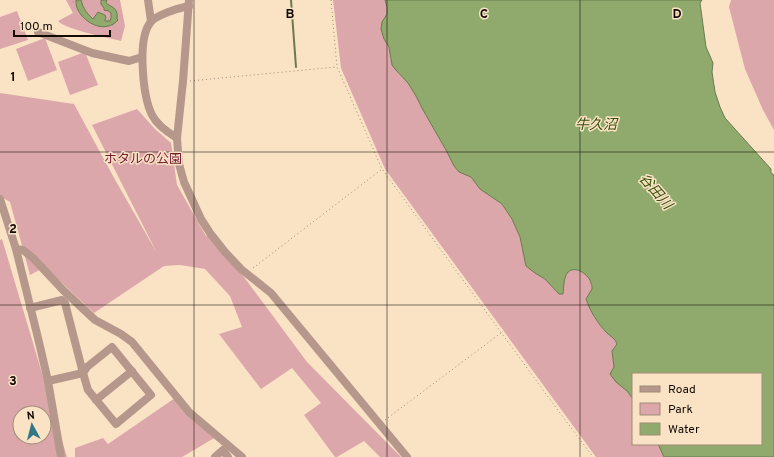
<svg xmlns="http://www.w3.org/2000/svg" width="774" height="457" font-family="Overpass,'Noto Sans JP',sans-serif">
  <rect width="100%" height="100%" fill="#fae2c5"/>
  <g fill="#dca7ab" fill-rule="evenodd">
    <path d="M66,0h54l5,26 -4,15c-12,-3 -57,-12 -63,-20l15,-8z"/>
    <path d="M333,0h52l2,7v7l-5,8 2,17 5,8 3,18 3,4 13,14 8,13 7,14 23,40 8,16 5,6 12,5 9,12 22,15 10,15 8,18 2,10 13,26 10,6 14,15h4c1,-7 0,-17 5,-22 8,-7 21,3 23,11 1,2 1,4 1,6l-6,10c4,12 12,25 21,34 4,4 8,5 10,11l-5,7 4,31 11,9 6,8v45h25l6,13h-68l-211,-288 -44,-101z"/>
    <path d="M731,0h43v130l-11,-20 -18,-41 -16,-62z"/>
    <path d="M17,11l11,29 -28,9v-32z"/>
    <path d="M45,38l12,32 -29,11 -12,-32z"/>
    <path d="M85,52l13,33 -28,10 -12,-33z"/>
    <path d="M0,93l74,11 39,72 44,77 -65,-128 45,-16 18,20 16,14 6,42 29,51 3,-1 29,34 69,93 94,95h-21l-16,-16 -27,16h-2l-31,-42 17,-12 -29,-35 -31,21 -42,-55 23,-7 -12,-31 -25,-27 -25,-4 -16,1 -70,47 -49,-46 -15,8 -20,-73 -10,-6z"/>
    <path d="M2,239l65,218h-67v-217zM20,413h24v24h-24z"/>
    <path d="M175,398l41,39 -34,20h-107v-9l28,-10 5,6z"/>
  </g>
  <g fill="#8faa6c" stroke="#6a7a4c">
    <path d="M76,0h5c2,8 6,14 12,19l5,-7 7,3 1,3 -1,1v2h5l1,-3v-5l-4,-3 -1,1 -2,-1v-2l-3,-4v-4h6l-1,2 1,2c8,4 11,6 10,15l1,1c-12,14 -33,4 -40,-10 -2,-3 -2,-7 -2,-10z"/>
    <path d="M385,0h317l-2,3 6,44 7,16 -1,9 3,20 5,15 5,11 46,51v4l3,2v282h-110l-6,-13h103v-70h-128v25l-6,-8 -11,-9 -6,-8 4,-7 -2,-16 5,-7c-2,-6 -6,-7 -10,-11 -9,-9 -17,-22 -21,-34l6,-10c0,-2 0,-4 -1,-6 -2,-8 -15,-18 -23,-11 -5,6 -4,16 -5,22h-4l-14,-15 -10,-6 -9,-7 -6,-29 -8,-18 -10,-15 -22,-15 -9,-12 -12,-5 -5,-6 -8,-16 -23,-40 -7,-14 -8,-13 -13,-14 -3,-4 -3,-18 -5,-8 -3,-10 1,-7 5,-8v-7z"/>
  </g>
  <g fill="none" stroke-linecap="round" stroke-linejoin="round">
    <path stroke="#6a7a4c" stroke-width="2" d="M291,0l5,67"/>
    <g stroke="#9c8b76" stroke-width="1" stroke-dasharray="1 3" stroke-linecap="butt">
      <path d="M331,0l6,67 45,102 172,236 39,52"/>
      <path d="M73,2l11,-2"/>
      <path d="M108,19l5,7"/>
      <path d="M190,81l146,-14"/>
      <path d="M253,268l129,-99"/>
      <path d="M385,420l116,-87"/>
    </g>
    <g stroke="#b6978b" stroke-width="8">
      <path d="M148,0l3,21"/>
      <path d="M189,0l-6,81 -6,57 2,26 5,18 17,37 9,14 15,19 16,17 30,24 136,164"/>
      <path d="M38,32l54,21 37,8 13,-4"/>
      <path d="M177,138c-10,-6 -20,-13 -25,-23 -9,-18 -15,-75 -2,-92 5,-8 29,-15 39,-17"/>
      <path d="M0,199l16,50 22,89 10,43 13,76"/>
      <path d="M16,249l7,1 10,8 30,32 32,30 26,14 11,8 57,70 53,45"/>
      <path d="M30,308l32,-8 3,3 18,70 -35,8"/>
      <path d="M112,347l39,48 -35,29 -28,-34 -5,-17 4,-6z"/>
      <path d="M96,400l36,-29"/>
      <path d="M215,457l8,-7 5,7"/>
    </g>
  </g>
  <path fill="none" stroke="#130b03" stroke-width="1" stroke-opacity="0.55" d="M194,0v457M387,0v457M580,0v457M0,152h774M0,305h774"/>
  <g text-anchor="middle" stroke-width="3" stroke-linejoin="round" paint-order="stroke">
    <g font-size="13" fill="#741c2e" stroke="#fae2c5">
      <text x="143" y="163">ホタルの公園</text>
    </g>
    <g font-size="14" font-style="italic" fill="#364e08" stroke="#fae2c5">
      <text x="596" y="129">牛久沼</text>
      <text transform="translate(656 191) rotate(49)" y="5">谷田川</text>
    </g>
  </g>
  <g font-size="13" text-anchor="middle" font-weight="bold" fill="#130b03" stroke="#fae2c5" stroke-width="3" stroke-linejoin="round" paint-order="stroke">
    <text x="290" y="18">B</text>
    <text x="484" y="18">C</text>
    <text x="677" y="18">D</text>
    <text x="13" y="81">1</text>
    <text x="13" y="233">2</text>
    <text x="13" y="385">3</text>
  </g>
  <rect x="632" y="373" width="130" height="72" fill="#fae2c5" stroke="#9e8c77"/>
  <rect x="640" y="386" width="20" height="6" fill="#b6978b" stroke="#9e8c77"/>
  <text x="668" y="393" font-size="12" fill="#130b03">Road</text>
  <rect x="640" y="403" width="20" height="12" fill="#dca7ab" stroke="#9e8c77"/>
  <text x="668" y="413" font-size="12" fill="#130b03">Park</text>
  <rect x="640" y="423" width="20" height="12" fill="#8faa6c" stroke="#9e8c77"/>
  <text x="668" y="433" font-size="12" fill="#130b03">Water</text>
  <g transform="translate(32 425) rotate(353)"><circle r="19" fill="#fae2c5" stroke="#9e8c77"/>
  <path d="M0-3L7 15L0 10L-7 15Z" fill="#327786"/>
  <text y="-6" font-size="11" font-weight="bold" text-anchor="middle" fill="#130b03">N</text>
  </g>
  <path d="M14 30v6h96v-6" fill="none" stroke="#130b03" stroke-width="2"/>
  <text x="20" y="30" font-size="12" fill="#130b03" stroke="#fae2c5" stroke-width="3" paint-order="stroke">100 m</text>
</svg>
